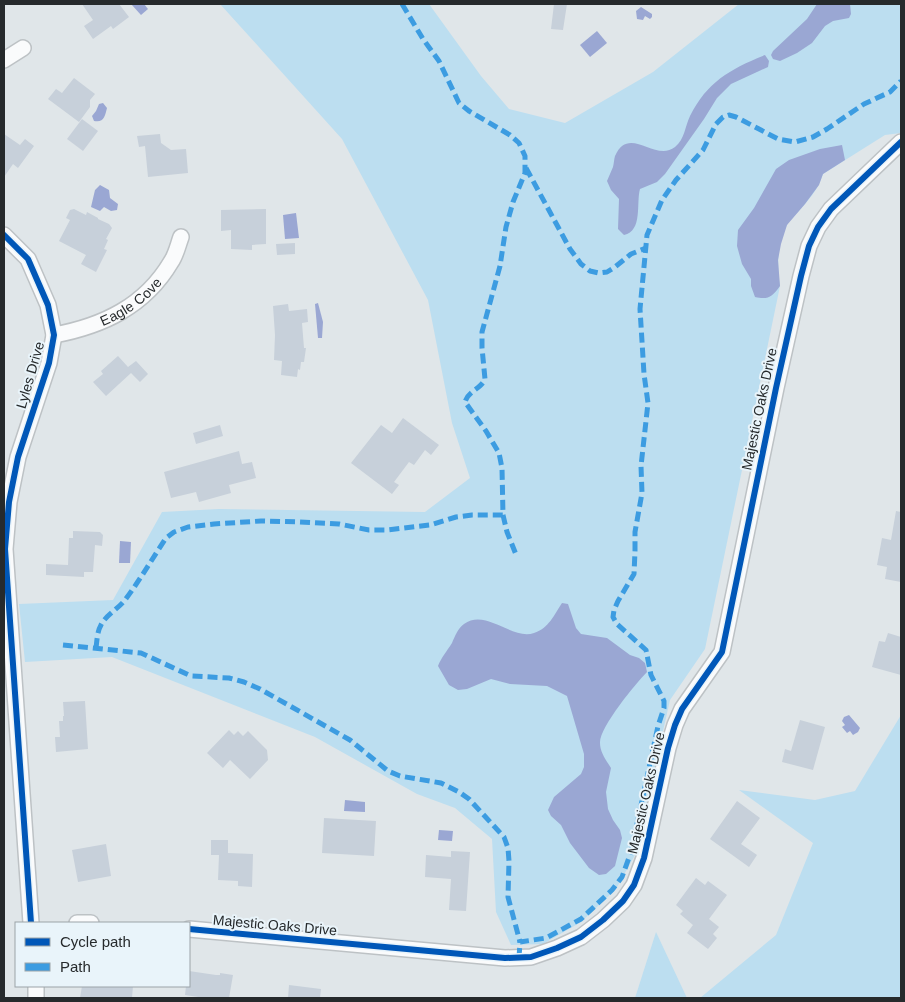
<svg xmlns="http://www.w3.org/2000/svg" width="905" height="1002" font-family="Arial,sans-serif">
  <rect width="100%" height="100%" fill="#e0e6e9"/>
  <g fill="#bcdef0">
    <path d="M220,4h209l52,72 28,33 56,14 88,-51 86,-68h162v129l-16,2 -62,39c-5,16 -15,27 -26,39 -3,4 -8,7 -10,12 -10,17 -10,42 -7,61l-75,363 -35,51 -35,155 -19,34 -35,33 -38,22 -32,1 -15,-33 -4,-73 -37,-31 -38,-14 -102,-57 -203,-80 -87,5 -6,-58 94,-4 49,-88 57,-3 206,3 45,-34 -18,-55 -24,-123 -86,-161z"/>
    <path d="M901,715v283h-201l76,-63 37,-92 -74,-53 76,10 40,-9z"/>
    <path d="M656,932l31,66h-52z"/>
  </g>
  <g fill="#9aa7d3">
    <path d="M131,4h13l4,5 -7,6z"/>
    <path d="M817,4h33l1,10 -2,4 -16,3 -8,5 -13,17 -15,10 -17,8 -7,-2 -2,-4 2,-4 34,-32z"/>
    <path d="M641,7l11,7v3l-2,2 -5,-3 -2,4 -6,-1 -1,-8z"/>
    <path d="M597,31l10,12 -17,14 -10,-12z"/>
    <path d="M765,55l4,6 -1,6 -37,17 -14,14 -13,21 -39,55 -8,8 -17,7c-4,14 3,42 -16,46l-6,-6 1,-30 -8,-9 -4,-9c2,-5 4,-9 6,-14 1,-4 1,-8 2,-11 14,-32 40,7 60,-9 10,-8 10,-21 15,-31 17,-34 40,-47 75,-61z"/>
    <path d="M103,103l4,5c-2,8 -3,15 -13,13l-2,-5 4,-5 3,-7z"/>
    <path d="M842,145l3,15 -22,14 -4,11 -14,19 -18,21 -6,19 -3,16 2,26c-8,11 -12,14 -25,11l-4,-11v-7l-9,-15 -5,-18 1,-16 16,-22 22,-39 13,-9 31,-11z"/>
    <path d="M100,185l9,5 1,8 8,6 -1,6 -6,1 -7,-4 -4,4 -9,-4 4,-17z"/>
    <path d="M296,213l3,25 -14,1 -2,-24z"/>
    <path d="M318,303l5,19 -1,16h-4l-3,-34z"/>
    <path d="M120,541l11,1 -1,21h-11z"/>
    <path d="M562,603l6,1 8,24 5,6 26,4 23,17 9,3 6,5 2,9c-11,11 -48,56 -47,71 0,9 6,17 11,25l-5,24 2,17 5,11 7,10 2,8 -7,28 -9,8 -7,1 -10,-7 -19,-25 -9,-18 -10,-9 -3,-6 6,-13 27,-23 3,-7v-13l-17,-58 -20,-10 -37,-2 -19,-5 -24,10 -9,1 -9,-5 -11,-19c3,-8 9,-15 14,-23 3,-7 6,-15 12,-19 22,-16 49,17 70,9 15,-5 20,-18 28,-30z"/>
    <path d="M849,715l11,13 -2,4 -5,3 -3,-4 -3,2 -5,-6 3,-2 -3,-4 2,-4z"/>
    <path d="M345,800l20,2v10l-21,-1z"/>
    <path d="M439,830l14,1 -1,10 -14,-1z"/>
  </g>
  <g fill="#c7d0da">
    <path d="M82,4h37l10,13 -16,12 -2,-3 -18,13 -9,-13 9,-6z"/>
    <path d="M554,4h13l-4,26 -12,-1z"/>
    <path d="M74,78l21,16 -5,6v7l-11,15 -31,-23 8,-10 6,4z"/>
    <path d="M82,119l16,12 -15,20 -16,-12z"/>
    <path d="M4,134l16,11 5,-6 9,7 -16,22 -5,-4 -9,13z"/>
    <path d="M160,134l1,9 10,7 15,-1 2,24 -40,4 -3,-31 -6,1 -2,-11z"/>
    <path d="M74,209l12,6 1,-3 11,6v1l11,5 3,4 -6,11 2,1 -4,9 3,1 -11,22 -15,-8 5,-9 -27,-14 11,-21 -4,-2 4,-8z"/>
    <path d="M266,209v35l-14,1v5l-21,-1v-19l-10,1v-21z"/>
    <path d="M295,243v11l-18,1 -1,-11z"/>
    <path d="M288,304l1,7 18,-2 1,13 -6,1 2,25h2l-2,14h-3l-1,8 -2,-1 -1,8 -16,-2 1,-14 -8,-1 1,-25 -2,-29z"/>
    <path d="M118,356l10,11 8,-6 12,13 -8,8 -9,-9 -25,23 -13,-14 10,-8 -2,-3z"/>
    <path d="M403,418l36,27 -8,10 -6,-5 -11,15 -5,-3 -15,20 5,3 -7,9 -41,-31 30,-38 11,8z"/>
    <path d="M220,425l3,11 -27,8 -3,-11z"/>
    <path d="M239,451l3,13 10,-2 4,16 -27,7 2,8 -32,9 -3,-10 -25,6 -7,-26z"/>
    <path d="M896,511l5,1v70l-16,-3 2,-12 -10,-2 5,-27 9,2z"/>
    <path d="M73,531l27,1 3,3 -1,11 -7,-1 -2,27h-9v5l-38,-2v-11l22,1 1,-27h4z"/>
    <path d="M888,633l13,4v38l-29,-8 7,-26 6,1z"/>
    <path d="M85,701l3,48 -32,3 -1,-15h5l-1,-16h4v-5h1l-1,-14z"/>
    <path d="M800,720l25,7 -12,43 -31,-8 3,-13 6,2z"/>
    <path d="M229,730l5,5 4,-4 5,5 5,-5 19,19 1,10 -18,19 -20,-19 -7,8 -16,-15z"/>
    <path d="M737,801l23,17 -19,26 16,11 -8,12 -39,-28z"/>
    <path d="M324,818l52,3 -2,35 -52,-3z"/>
    <path d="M211,840h17v13l25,1 -1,33 -14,-1v-5l-20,-1 1,-25h-8z"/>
    <path d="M106,844l5,32 -33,6 -6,-32z"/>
    <path d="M451,851l19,1 -4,59 -17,-1 2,-31 -26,-2 1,-22 25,2z"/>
    <path d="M696,878l9,7 3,-4 19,14 -18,24 10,8 -6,7 4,4 -9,11 -21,-16 6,-8 -13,-11 3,-3 -7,-6z"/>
    <path d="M189,971l27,4h4v-2l13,2 -4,23h-24l-20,-3 1,-9h3z"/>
    <path d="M289,985l32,4 -1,9h-32z"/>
    <path d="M82,986h51l-1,12h-52z"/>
  </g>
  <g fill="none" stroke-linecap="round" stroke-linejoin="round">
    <g stroke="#bdc2c5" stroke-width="18">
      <g id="minor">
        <path d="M4,60l19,-12"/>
        <path d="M4,235l24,24 20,46 6,30 -5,28 -31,94 -9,45 -4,47 26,374"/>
        <path id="s1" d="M54,335c49,-9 91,-29 117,-73 5,-7 7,-17 10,-25"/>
        <path d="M77,923h14"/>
        <path d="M189,929l316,29 26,-1 26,-9 24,-11 22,-17 20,-19 11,-16 10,-27 24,-110 7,-23 7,-16 40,-57 54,-264 25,-112 8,-30 9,-19 13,-18 70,-67"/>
        <path d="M36,986v12"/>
      </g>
    </g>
    <use href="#minor" stroke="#fafbfc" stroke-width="15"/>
    <g stroke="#3c9ce1" stroke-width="5" stroke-dasharray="10 5" stroke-linecap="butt">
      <path d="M402,4l21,35 16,22 20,42 10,8 41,24 9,8 6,13v17l-12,29 -7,25 -6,39 -18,66v16l3,31c-4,10 -17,12 -20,23l21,29 13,22 3,15 1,47 4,17 10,25"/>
      <path d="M526,168l44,81 11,15 9,7 9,2 8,-1 8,-5 16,-13 15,-6"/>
      <path d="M63,645l78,8 50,23 38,2 15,4 16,7 90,51 38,31 12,5 41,7 18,9 10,7 35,38 4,11 1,13 -1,36 12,45"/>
      <path d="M96,648c1,-7 1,-16 5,-23 5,-10 17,-16 24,-25 15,-20 27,-41 41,-62l8,-6 14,-5 26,-3 47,-3 39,1 39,2 30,6h18l43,-5 26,-8 16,-2h31"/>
      <path d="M519,958l1,-16 26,-4 35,-19 31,-29 10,-13 9,-25 27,-126 6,-18v-7l-13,-26 -5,-25 -29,-26 -4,-7 1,-7 4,-9 16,-27 1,-23v-19l7,-39 -1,-27 7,-63 -4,-29 -4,-65 7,-74 15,-35 14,-20 27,-30 13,-26 7,-7 6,-2 7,2 42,22 17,3 18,-5 14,-8 37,-25 26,-12 11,-11"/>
    </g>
    <g stroke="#e9f4fa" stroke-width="9">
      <g id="cycleway">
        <path d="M4,235l24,24 20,46 6,30 -5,28 -31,94 -9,45 -4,47 26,374"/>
        <path d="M189,929l316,29 26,-1 26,-9 24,-11 22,-17 20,-19 11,-16 10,-27 24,-110 7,-23 7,-16 40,-57 54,-264 25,-112 8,-30 9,-19 13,-18 70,-67"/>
      </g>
    </g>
    <use href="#cycleway" stroke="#0057b8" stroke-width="6"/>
  </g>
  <g text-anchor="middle" stroke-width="4" stroke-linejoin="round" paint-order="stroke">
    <g font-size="14" fill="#262a2c" stroke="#e9f4fa">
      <text dy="5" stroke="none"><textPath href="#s1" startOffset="85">Eagle Cove</textPath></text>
      <text transform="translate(30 375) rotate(-74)" y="5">Lyles Drive</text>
      <text transform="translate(759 409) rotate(-78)" y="5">Majestic Oaks Drive</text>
      <text transform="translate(646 793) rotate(-77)" y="5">Majestic Oaks Drive</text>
      <text transform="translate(275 925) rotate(5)" y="5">Majestic Oaks Drive</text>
    </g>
  </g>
  <rect width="905" height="1002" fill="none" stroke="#262a2c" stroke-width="10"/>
  <rect x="15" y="922" width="175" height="65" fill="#e9f4fa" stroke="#9ba3a8"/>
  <rect x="25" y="938" width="25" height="8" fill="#0057b8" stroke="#9ba3a8"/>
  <text x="60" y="947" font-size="15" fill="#262a2c">Cycle path</text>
  <rect x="25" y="963" width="25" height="8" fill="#3c9ce1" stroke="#9ba3a8"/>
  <text x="60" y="972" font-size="15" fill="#262a2c">Path</text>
</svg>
